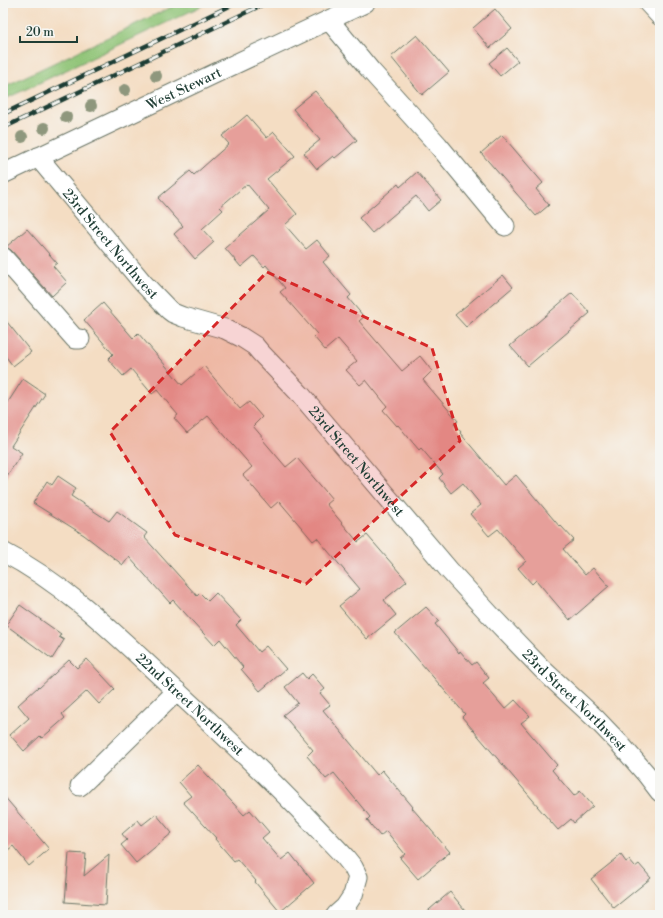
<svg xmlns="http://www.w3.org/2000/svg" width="663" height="918" font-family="'Libre Bodoni',serif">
  <rect width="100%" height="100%" fill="#f6f6f2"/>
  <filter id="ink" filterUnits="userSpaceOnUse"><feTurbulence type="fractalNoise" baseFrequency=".025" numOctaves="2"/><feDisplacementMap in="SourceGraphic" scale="8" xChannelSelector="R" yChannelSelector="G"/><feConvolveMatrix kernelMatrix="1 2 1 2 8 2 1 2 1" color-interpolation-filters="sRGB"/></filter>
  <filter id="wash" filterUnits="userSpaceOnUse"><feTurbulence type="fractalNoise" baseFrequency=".012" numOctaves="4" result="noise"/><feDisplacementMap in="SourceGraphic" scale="16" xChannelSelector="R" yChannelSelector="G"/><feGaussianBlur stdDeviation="0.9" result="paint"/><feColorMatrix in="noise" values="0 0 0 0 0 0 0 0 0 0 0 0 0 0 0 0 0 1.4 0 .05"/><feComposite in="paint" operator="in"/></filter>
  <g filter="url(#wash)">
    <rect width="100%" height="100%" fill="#f4ddc3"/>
    <path fill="#8ec375" stroke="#568054" d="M180,3h28l-205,97v-13z"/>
    <g id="blocks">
      <g fill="#e69f9a">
        <path d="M495,9l17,20 -22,19 -17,-20z"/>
        <path d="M417,35l32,37 -27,23 -31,-38z"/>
        <path d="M507,48l11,13 -18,15 -11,-13z"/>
        <path d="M315,91l42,49 -22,18 -2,-2 -16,13 -13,-16 16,-13 -27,-31z"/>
        <path d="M247,115l20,23 7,-6 21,24 -28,23 30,35 -12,11 21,24 11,-9 13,16 -7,6 28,33 -3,3 16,19 -5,4 43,50 18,-15 12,15 -9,9 35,41 -4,3 7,8 -1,1 44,52 12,-10 44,52 1,-1 13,14 -11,9 22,26 8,-7 16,18 -39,34 -34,-40 -4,4 -14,-16 8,-7 -28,-32 -9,7 -19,-22 11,-9 -18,-22 -12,10 -12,-15 4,-4 -22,-26 -2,2 -21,-25 -1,1 -14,-16 4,-4 -21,-26 -6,5 -14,-15 11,-9 -19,-22 -13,11 -11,-13 3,-3 -37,-42 5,-4 -19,-23 -2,2 -10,-11 -13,11 -16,-19 44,-38 -22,-26 -27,23 3,3 -21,19 12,13 -19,17 -21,-25 9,-8 -25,-28 32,-27 4,4 35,-31 -7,-8z"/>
        <path d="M502,135l41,48 -7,6 13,16 -13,11 -55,-63z"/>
        <path d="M417,172l24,28 -13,11 -12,-15 -44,37 -13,-15 39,-34 2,3z"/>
        <path d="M27,229l30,34 -4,3 14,16 -15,14 -41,-46 -5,-3z"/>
        <path d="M503,275l10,12 -47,40 -11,-12z"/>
        <path d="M572,293l18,20 -62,53 -18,-20z"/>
        <path d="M103,303l30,35 5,-5 44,52 22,-19 36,43 9,-7 13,15 -9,9 11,13 -1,1 23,27 11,-9 35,41 -6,5 32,38 9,-7 40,46 -23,19 12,15 -29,24 -28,-33 21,-17 -43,-51 -4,3 -34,-40 -8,7 -28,-33 9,-8 -44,-51 -21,17 -13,-15 4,-3 -21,-25 -5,4 -21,-25 -8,7 -15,-17 5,-5 -29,-34z"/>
        <path d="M3,317l28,35 -18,14 -10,-13z"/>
        <path d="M23,379l22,15 -34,52 11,7 -19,29v-72z"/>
        <path d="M58,476l18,12 -5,8 38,25 8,-10 30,22 -3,4 53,59 3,-3 8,8 8,-8 25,27 -5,5 23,27 7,-6 20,23 -26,22 -19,-22 2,-2 -23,-28 -6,6 -41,-45 -3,3 -41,-46 -6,8 -39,-30 -51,-32 14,-22 5,4z"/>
        <path d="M20,605l41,29 -2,3 5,3 -12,19 -46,-34z"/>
        <path d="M426,607l13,14 -4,3 24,29 1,-2 12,14 4,-3 13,16 -6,5 22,26 10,-9 15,16 -9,7 36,42 -5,5 22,26 6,-5 13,15 -19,17 -3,-4 -13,11 -21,-24h1l-76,-89 3,-3 -70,-81z"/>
        <path d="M87,659l28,30 -16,15 -12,-13 -25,23 3,4 -23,20 -2,-2 -16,15 -14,-16 19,-17 -11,-13 20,-18 1,1 30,-28 8,8z"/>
        <path d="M302,673l5,6 5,-5 13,15 -5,4 10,12 -7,5 54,65 5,-5 31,37 -1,1 38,44 -32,27 -18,-21 5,-4 -19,-23 -6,5 -13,-16 3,-3 -36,-44 -8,6 -19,-23 6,-6 -30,-35 15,-12 -13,-16z"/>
        <path d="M198,765l46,50 6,-5 19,22 -7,6 19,22 9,-7 24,30 -34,29 -25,-30 1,-1 -19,-22 -3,2 -19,-22 1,-1 -33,-36 8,-6 -12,-14z"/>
        <path d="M3,795l46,54 -20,17 -16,-20 -10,8z"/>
        <path d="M156,814l16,19 -36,30 -15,-18 6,-5 -5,-6 16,-14 4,5z"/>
        <path d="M69,853l17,1 -2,22 25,-21 -3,50 -41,-3z"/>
        <path d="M621,855l5,7 3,-2 6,7 4,-3 12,14 -37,30 -23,-29z"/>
        <path d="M450,892l19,23h-46z"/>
      </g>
    </g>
  </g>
  <g filter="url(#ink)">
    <use href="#blocks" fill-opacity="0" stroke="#6a7566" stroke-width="1"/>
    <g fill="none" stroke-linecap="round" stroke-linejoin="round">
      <g stroke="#6a7566" stroke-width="21">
        <g id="minor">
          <path d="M648,3l12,13"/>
          <path d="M329,20l42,51 67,74 67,81"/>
          <path id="s1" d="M38,157l105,126 26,27 4,3 10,4 42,12 16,8 14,9 5,6 41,43 148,175 46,50 47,49 54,50 24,25 27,31 13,17"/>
          <path id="s2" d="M3,174l213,-101 149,-70"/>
          <path d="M3,257l72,82h5"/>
          <path id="s3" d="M3,552c58,30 105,75 152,119 36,33 72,67 108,102 28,27 55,56 82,84l8,10 5,10 -5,18 -8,12 -9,8"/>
          <path d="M80,786l97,-95"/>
        </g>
      </g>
      <use href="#minor" stroke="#fff" stroke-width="19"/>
      <g stroke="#1f3d34" stroke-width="4.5">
        <g id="rail">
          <path d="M3,114l233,-111"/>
          <path d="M3,128l263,-125"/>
        </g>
      </g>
      <use href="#rail" stroke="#f6f6f2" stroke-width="3" stroke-dasharray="9" stroke-linecap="butt"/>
    </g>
    <g fill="#8e977d">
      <circle cx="156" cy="76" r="6"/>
      <circle cx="125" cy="90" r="6"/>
      <circle cx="91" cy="106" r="6"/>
      <circle cx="66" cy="117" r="6"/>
      <circle cx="44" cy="128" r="6"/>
      <circle cx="22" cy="137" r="6"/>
    </g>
  </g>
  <path fill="#d62828" fill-opacity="0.2" stroke="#d62828" stroke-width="3" stroke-dasharray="8 5" stroke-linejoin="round" d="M267,272l165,76 28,93 -154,143 -131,-49 -65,-103z"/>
  <g text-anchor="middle" stroke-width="3" stroke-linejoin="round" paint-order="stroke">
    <g font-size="14" fill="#1f3d34" stroke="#f6f6f2">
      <text dy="5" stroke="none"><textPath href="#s2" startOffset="200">West Stewart</textPath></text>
      <text dy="5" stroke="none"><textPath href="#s1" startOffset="113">23rd Street Northwest</textPath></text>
      <text dy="5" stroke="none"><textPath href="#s1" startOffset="449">23rd Street Northwest</textPath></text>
      <text dy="5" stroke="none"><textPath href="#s1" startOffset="773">23rd Street Northwest</textPath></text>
      <text dy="5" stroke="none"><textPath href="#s3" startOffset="242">22nd Street Northwest</textPath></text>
    </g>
  </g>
  <rect width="663" height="918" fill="none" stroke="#f6f6f2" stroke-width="16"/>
  <path d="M20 36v6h57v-6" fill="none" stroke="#1f3d34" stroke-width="2"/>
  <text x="26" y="36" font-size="12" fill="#1f3d34" stroke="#f6f6f2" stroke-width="3" paint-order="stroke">20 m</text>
</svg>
